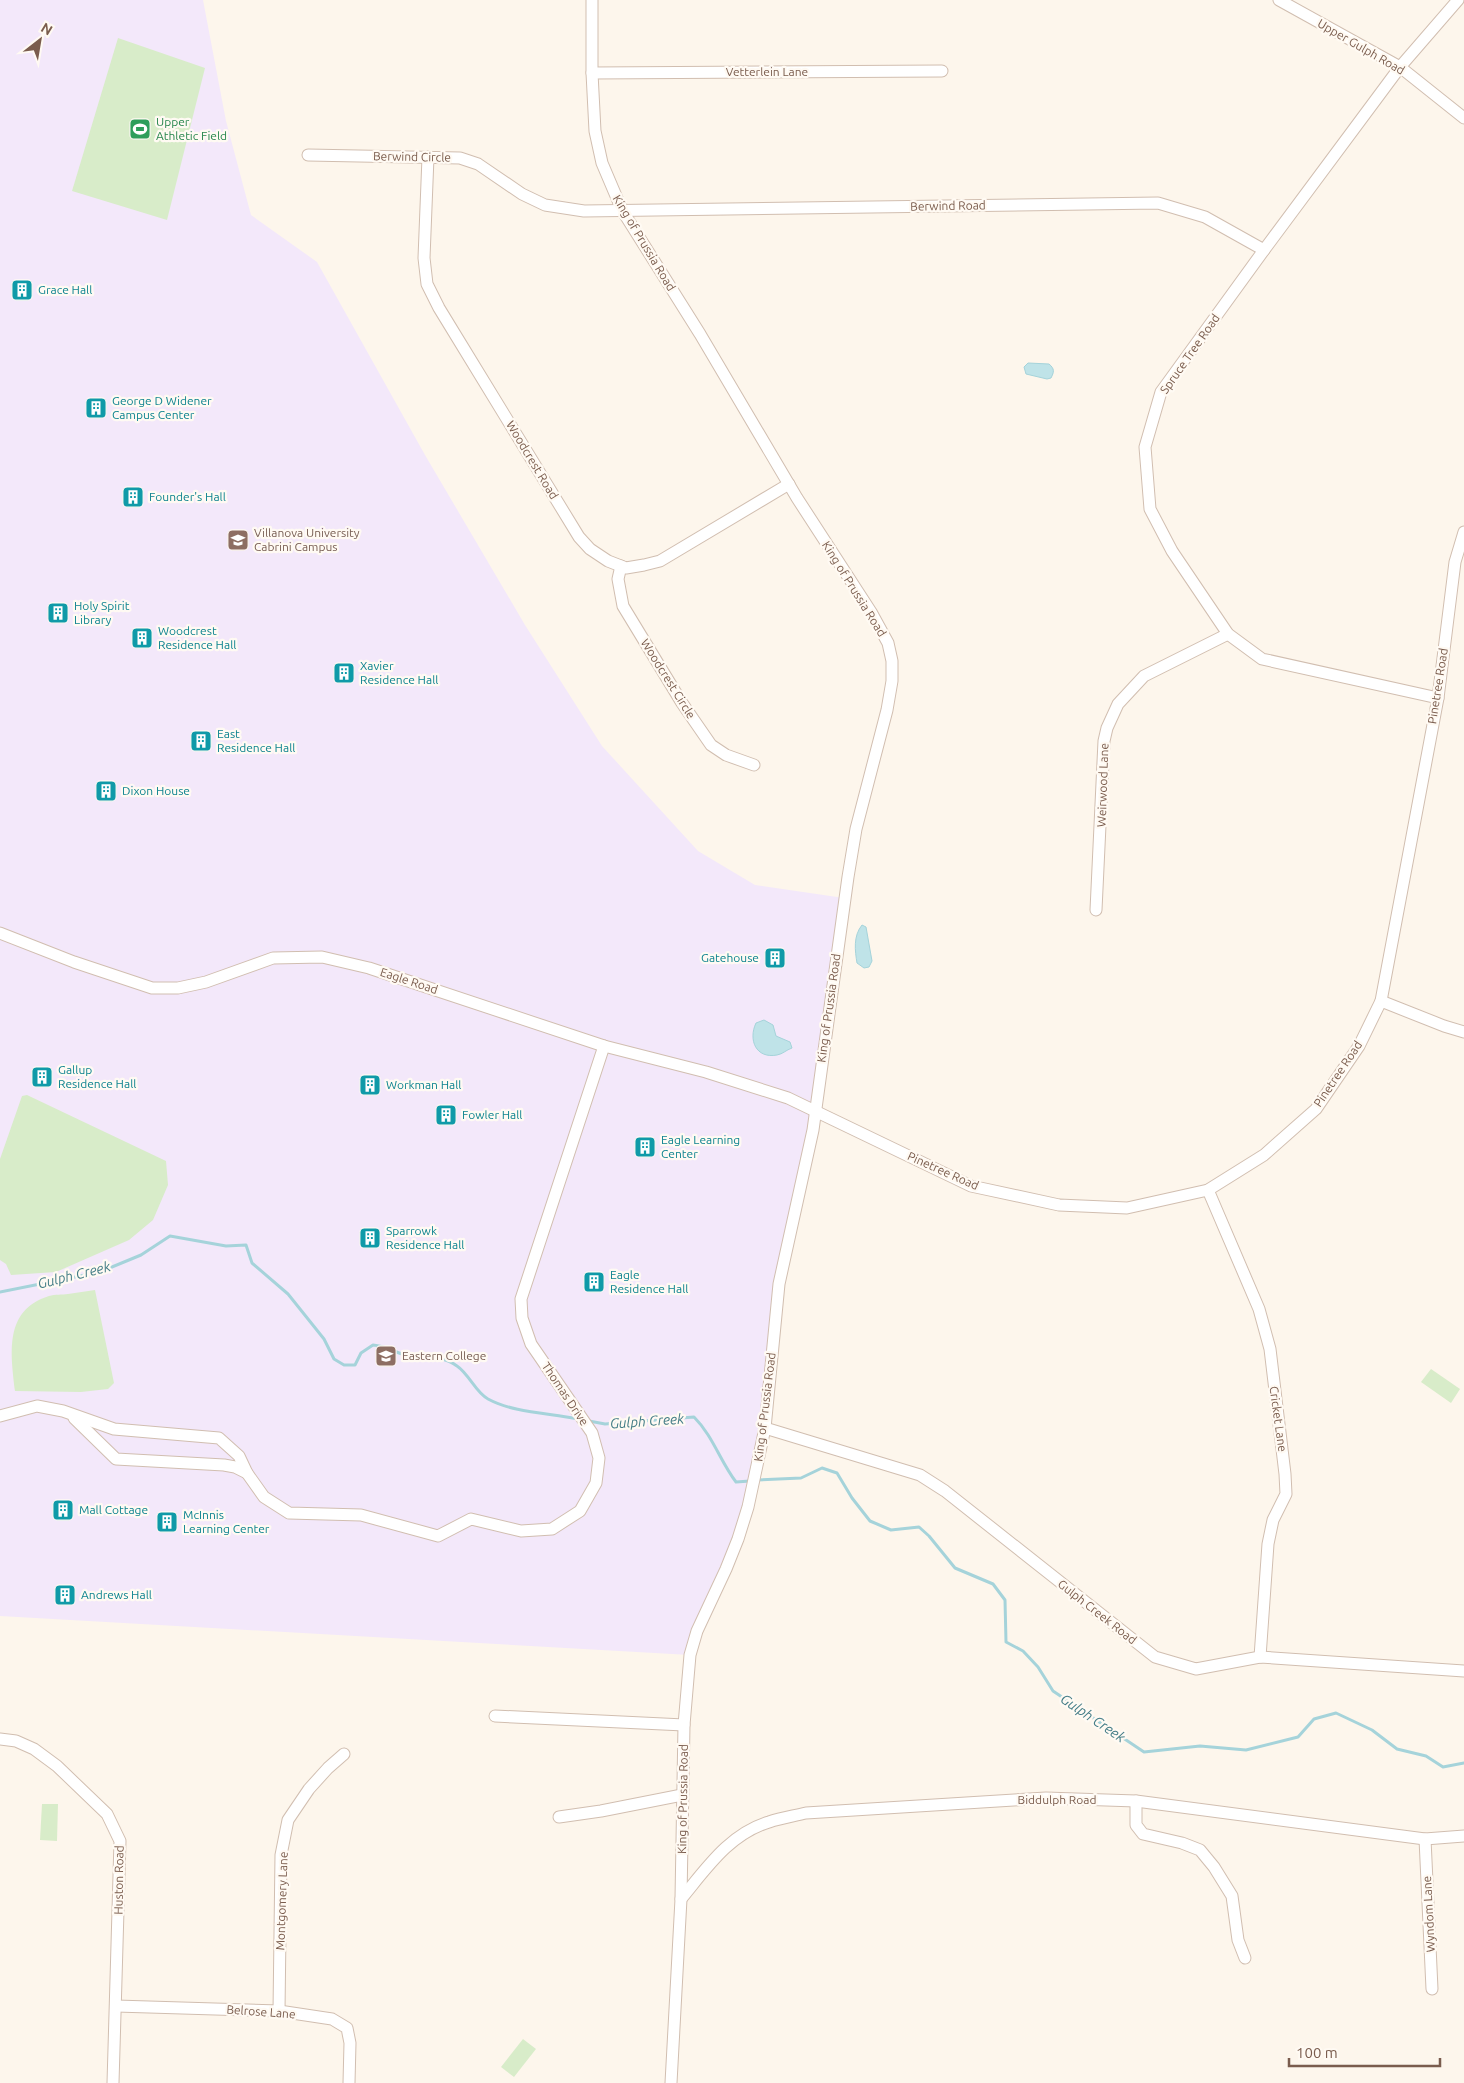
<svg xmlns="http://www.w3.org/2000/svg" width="1464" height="2083" font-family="Ubuntu,sans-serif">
  <rect width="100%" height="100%" fill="#fdf6ec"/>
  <path fill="#f3e8fa" d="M0,0h203l23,121 25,94 66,47 108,193 100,170 77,121 96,105 57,34 89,13 -25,186 -40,200 -26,203 -63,168 -690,-39z"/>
  <g fill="#d8ecc9">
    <path d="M118,38l87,30 -38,152 -95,-29z"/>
    <path d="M27,1095l139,66 2,24 -15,35 -24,20 -73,32 -45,3 -5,-11 -6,-4v-101l22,-63z"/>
    <path d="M95,1290l19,93 -6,6 -27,3 -66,-1c-4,-36 -12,-81 34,-95 6,-2 13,-1 19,-2 9,-1 18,-3 27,-4z"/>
    <path d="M1431,1369l29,20 -9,14 -30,-21z"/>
    <path d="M42,1804h16l-1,37 -17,-1z"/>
    <path d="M523,2039l13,10 -22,28 -13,-10z"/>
  </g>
  <g fill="#bfe3e8" stroke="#a5d3da">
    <path d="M1028,363l21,1c6,5 5,8 2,14l-4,1 -21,-5 -2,-7z"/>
    <path d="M862,925l4,2 6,34 -3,6 -5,1 -7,-5c-2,-12 -4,-27 5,-38z"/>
    <path d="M764,1020l9,5 3,11 14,6 2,6c-6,2 -9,6 -15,7 -21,4 -29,-15 -21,-32z"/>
  </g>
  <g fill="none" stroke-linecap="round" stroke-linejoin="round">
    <g stroke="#a5d3da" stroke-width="3">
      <path d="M0,1292l100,-20 41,-17 29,-19 56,10 20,-1 6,18 36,31 36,45 10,20 10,6h11l6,-12 12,-8c12,1 18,5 29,9 18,6 38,-1 55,12 12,8 19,27 31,33 26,14 61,14 90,20"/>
      <path d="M589,1421l16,3 89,-7c19,19 26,44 42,65l14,-1"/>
      <path d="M756,1480l45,-2 21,-10 15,5 15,25 18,23 21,9 28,-3 10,9 26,32 38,16 12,16 1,42 17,9 15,16 15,24 91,61 56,-6 46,4 52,-13 16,-18 22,-6 36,17 25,19 29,7 17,11 21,-4"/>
    </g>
    <g stroke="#d1beb0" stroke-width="13">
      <g id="minor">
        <path d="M592,0v73l3,58 7,32 20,47 78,124 97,164 74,114 17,31 4,18v20l-5,29 -31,119 -8,48 -35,253 -34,154 -14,144 -9,42 -8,37 -10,32 -12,30 -29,62 -7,24 -6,70 -3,174 -10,184"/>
        <path d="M1279,0l121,67 64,51"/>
        <path d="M592,73l350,-2"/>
        <path d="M308,155l152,3 18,6 44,30 23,11 39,6 574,-8 47,14 59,33"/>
        <path d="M428,157l-4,101 3,26 12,24 140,229 11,12 18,12 18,7 18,-3 16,-4 129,-77"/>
        <path d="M621,566l-3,13 5,27 59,97 29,42 15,10 28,10"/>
        <path d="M1438,698l-176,-39 -34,-25 -56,-83 -22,-42 -5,-62 16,-55 103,-142 136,-183 58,-67"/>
        <path d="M1096,910l8,-169 3,-13 11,-24 26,-28 84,-42"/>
        <path d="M0,933l74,29 78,26h26l28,-6 67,-24 49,-1 47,11 235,78 102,26 82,26 183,88 88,19 68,3 81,-18 56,-35 52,-46 43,-63 22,-45 57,-303 17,-136 9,-30"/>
        <path d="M1381,1001l63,25 20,6"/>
        <path d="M1208,1190l51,119 11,40 15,125 1,20 -13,26 -5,24 -8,113"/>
        <path d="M0,1416l37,-10 26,5 51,18 105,9 20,18 8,17 17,24 25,16 72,2 77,21 33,-17 50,12 31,-2 28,-18 16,-28 3,-25 -7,-25 -61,-89 -9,-26 -1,-19 83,-253"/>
        <path d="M74,1418l42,41 108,6 11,2 12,6"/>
        <path d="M765,1428l155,47 25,16 210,166 41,12 64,-12 204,14"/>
        <path d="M495,1716l189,9"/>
        <path d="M0,1739l16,2 18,8 23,17 50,48 13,27 -7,242"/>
        <path d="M1136,1801v24l7,9 39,9 18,7 14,17 18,29 6,44 7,18"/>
        <path d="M559,1817l42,-6 81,-16"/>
        <path d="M1425,1839l7,150"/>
        <path d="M681,1899c25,-30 48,-65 88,-77 12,-4 25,-6 37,-9l240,-15 90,3 289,38 39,-3"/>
        <path d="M116,2006l163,5 53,8 15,9 3,15 -1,40"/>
        <path d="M279,2011l2,-156 7,-35 21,-31 19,-21 16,-14"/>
      </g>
    </g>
    <use href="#minor" stroke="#fff" stroke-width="11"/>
  </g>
  <defs>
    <g id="stadium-square" transform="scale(1.125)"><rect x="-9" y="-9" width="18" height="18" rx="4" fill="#2e9e5b" stroke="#fffaf3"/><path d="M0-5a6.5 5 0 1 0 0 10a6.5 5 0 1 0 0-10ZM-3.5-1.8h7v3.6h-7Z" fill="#fff"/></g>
    <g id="building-square" transform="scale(1.125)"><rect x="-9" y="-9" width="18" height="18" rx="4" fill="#0f9aa8" stroke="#fffaf3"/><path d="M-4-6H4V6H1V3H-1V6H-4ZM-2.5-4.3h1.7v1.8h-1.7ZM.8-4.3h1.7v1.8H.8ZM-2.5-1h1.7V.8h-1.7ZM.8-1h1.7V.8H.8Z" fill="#fff"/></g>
    <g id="university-square" transform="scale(1.125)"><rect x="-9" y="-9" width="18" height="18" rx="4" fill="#8d6e63" stroke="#fffaf3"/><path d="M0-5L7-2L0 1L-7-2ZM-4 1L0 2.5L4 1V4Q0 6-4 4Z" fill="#fff"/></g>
    <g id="school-square" transform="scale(1.125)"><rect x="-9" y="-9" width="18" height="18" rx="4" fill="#8d6e63" stroke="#fffaf3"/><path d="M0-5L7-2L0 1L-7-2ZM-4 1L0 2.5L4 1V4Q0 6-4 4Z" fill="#fff"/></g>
  </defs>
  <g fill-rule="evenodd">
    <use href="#stadium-square" x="140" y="129"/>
    <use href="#building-square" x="22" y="290"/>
    <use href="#building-square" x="96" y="408"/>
    <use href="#building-square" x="133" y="497"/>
    <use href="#university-square" x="238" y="540"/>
    <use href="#building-square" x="58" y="613"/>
    <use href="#building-square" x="142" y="638"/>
    <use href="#building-square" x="344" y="673"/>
    <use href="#building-square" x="201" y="741"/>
    <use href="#building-square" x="106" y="791"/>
    <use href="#building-square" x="775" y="958"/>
    <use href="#building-square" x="42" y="1077"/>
    <use href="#building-square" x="370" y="1085"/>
    <use href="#building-square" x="446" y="1115"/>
    <use href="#building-square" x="645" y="1147"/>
    <use href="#building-square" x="370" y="1238"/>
    <use href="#building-square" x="594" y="1282"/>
    <use href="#school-square" x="386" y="1356"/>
    <use href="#building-square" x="63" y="1510"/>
    <use href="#building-square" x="167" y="1522"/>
    <use href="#building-square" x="65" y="1595"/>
  </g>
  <g text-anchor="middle" stroke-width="4.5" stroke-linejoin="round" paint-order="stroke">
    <g font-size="12" fill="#7a5c4d" stroke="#fffaf3">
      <text transform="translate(1361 47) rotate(30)" y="4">Upper Gulph Road</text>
      <text x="767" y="76">Vetterlein Lane</text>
      <text transform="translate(412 157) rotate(1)" y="4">Berwind Circle</text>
      <text transform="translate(948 206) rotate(-1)" y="4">Berwind Road</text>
      <text transform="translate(644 243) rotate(59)" y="4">King of Prussia Road</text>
      <text transform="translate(1190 354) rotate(-55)" y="4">Spruce Tree Road</text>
      <text transform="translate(532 460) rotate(59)" y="4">Woodcrest Road</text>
      <text transform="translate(854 589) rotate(58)" y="4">King of Prussia Road</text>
      <text transform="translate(668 679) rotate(58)" y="4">Woodcrest Circle</text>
      <text transform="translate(1438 686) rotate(-81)" y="4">Pinetree Road</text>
      <text transform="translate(1103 785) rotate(-88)" y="4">Weirwood Lane</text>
      <text transform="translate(409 981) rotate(18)" y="4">Eagle Road</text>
      <text transform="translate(829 1008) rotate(-82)" y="4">King of Prussia Road</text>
      <text transform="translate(1338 1074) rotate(-56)" y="4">Pinetree Road</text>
      <text transform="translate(943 1171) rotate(24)" y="4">Pinetree Road</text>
      <text transform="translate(565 1394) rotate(56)" y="4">Thomas Drive</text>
      <text transform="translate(765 1407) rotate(-83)" y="4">King of Prussia Road</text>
      <text transform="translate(1278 1419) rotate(82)" y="4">Cricket Lane</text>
      <text transform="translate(1097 1612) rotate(38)" y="4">Gulph Creek Road</text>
      <text transform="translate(683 1799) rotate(-89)" y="4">King of Prussia Road</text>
      <text x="1057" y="1804">Biddulph Road</text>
      <text transform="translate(119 1880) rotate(-89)" y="4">Huston Road</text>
      <text transform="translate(282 1901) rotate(-88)" y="4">Montgomery Lane</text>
      <text transform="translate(1429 1914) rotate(-93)" y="4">Wyndom Lane</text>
      <text transform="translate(261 2012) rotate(4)" y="4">Belrose Lane</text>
    </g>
    <g font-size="12" fill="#27864d" stroke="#fffaf3" text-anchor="start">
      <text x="156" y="126">Upper<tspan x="156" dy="14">Athletic Field</tspan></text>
    </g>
    <g font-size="12" fill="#0d838f" stroke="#fffaf3" text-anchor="start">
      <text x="38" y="294">Grace Hall</text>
      <text x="112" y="405">George D Widener<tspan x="112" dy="14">Campus Center</tspan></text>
      <text x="149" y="501">Founder's Hall</text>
      <text x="74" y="610">Holy Spirit<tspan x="74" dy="14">Library</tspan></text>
      <text x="158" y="635">Woodcrest<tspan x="158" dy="14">Residence Hall</tspan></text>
      <text x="360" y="670">Xavier<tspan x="360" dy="14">Residence Hall</tspan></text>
      <text x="217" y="738">East<tspan x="217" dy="14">Residence Hall</tspan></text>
      <text x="122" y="795">Dixon House</text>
      <text x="759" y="962" text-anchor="end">Gatehouse</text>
      <text x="58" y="1074">Gallup<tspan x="58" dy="14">Residence Hall</tspan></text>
      <text x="386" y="1089">Workman Hall</text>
      <text x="462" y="1119">Fowler Hall</text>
      <text x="661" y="1144">Eagle Learning<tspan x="661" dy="14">Center</tspan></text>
      <text x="386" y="1235">Sparrowk<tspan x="386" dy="14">Residence Hall</tspan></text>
      <text x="610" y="1279">Eagle<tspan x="610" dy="14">Residence Hall</tspan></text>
      <text x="79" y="1514">Mall Cottage</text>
      <text x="183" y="1519">McInnis<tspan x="183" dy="14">Learning Center</tspan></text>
      <text x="81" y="1599">Andrews Hall</text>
    </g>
    <g font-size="12" fill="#785e54" stroke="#fffaf3" text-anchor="start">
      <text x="254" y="537">Villanova University<tspan x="254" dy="14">Cabrini Campus</tspan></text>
      <text x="402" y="1360">Eastern College</text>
    </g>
    <g font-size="14" font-style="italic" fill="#437c86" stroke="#fffaf3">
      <text transform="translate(74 1275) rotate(-14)" y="5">Gulph Creek</text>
      <text transform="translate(647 1421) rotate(-4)" y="5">Gulph Creek</text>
      <text transform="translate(1093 1718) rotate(34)" y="5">Gulph Creek</text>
    </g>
  </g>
  <g transform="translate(40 40) rotate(31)" stroke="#fffaf3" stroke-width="4" paint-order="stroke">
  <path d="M0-4L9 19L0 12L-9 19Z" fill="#7a5c4d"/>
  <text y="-8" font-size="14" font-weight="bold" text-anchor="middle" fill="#7a5c4d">N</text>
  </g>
  <path d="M1289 2058v8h151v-8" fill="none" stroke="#7a5c4d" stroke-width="2.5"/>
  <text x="1296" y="2058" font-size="15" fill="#7a5c4d" stroke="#fffaf3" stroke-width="4" paint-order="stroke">100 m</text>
</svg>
